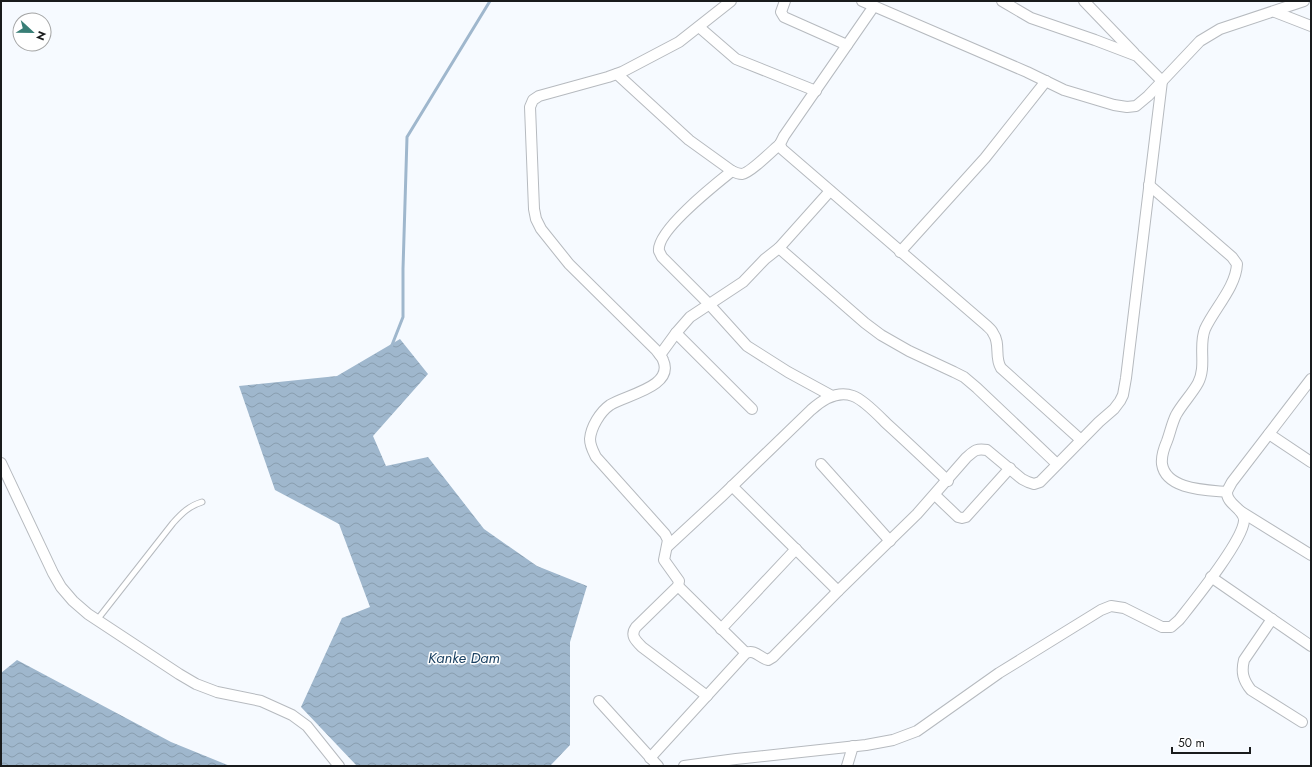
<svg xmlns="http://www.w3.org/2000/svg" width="1312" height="767" font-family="Jost,sans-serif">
  <defs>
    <pattern id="water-waves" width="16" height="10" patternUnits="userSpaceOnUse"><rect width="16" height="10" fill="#9fb7cd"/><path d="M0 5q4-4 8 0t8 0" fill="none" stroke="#889daf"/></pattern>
  </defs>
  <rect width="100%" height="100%" fill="#f6faff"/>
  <g fill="url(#water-waves)">
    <path d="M400,339l28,35 -55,62 13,30 42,-9 56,72 53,37 50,20 -17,56v103l-20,21h-193l-56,-59 41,-89 28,-11 -31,-83 -64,-34 -36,-104 98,-10z"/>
    <path d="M17,660l154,82 59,24h-229v-93z"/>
  </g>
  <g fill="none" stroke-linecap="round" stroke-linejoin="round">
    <path stroke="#9fb7cd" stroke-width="3" d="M392,345l11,-28v-48l4,-132 83,-136"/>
    <g stroke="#b6babf" stroke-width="7">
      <path id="lane" d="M97,620l76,-97c9,-10 16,-17 29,-21"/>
    </g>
    <g stroke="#b6babf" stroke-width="12">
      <g id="street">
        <path d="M785,1l-4,11 3,5 63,28"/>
        <path d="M862,1l165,71 37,18 50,15 13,2 9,-1 12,-10 52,-55 20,-12 84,-28"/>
        <path d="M1084,1l50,52"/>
        <path d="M874,6l-90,130 -4,8 2,5 204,176c3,3 6,5 7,8 8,11 1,24 8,35l80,72"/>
        <path d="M1275,12l36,14"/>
        <path d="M699,27l37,32 80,32"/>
        <path d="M617,74l72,66 43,31c4,2 6,3 10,3 8,-1 31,-24 38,-30"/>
        <path d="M732,171c-15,12 -76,60 -73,80 1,2 2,4 3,6l47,47 38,42 41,26 44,24"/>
        <path d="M1149,185l83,72 5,7c-1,23 -23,45 -32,65 -7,17 2,37 -7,54 -6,11 -16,21 -22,32 -4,8 -6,18 -9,26 -3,7 -6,15 -5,23 4,26 45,26 65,28"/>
        <path d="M779,248l86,75 16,12 28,16 45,21 10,5 13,11 80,76"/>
        <path d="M900,252l85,-94 61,-77"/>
        <path d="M676,333l76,76"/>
        <path d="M660,355l16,-22 14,-16 53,-35 22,-23 14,-11 51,-57"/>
        <path d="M1269,434l42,28"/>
        <path d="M1,463l52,110 8,14 12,14 15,13 91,60 17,10 21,8 44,9 31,14 15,11 32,40"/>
        <path d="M821,464l69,77"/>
        <path d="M732,486l106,105"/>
        <path d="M935,495l23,22 4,1 4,-1 44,-49"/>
        <path d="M1240,511l71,44"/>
        <path d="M668,546l54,-50 89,-86c11,-10 26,-20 42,-14 11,4 25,19 33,27 21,19 41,38 62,58"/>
        <path d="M1211,577l100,69"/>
        <path d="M678,586l68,67"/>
        <path d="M1272,619l-28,41c-3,12 -1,20 7,30l51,32"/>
        <path d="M721,629l75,-80"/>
        <path d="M707,696l-65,-49c-7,-7 -12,-12 -6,-20l42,-41 1,-5 -15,-21 4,-20 -3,-6 -69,-77c-3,-6 -6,-11 -6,-18 1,-12 10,-27 20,-34 15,-10 65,-18 53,-45 -1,-3 -5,-7 -7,-10l-87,-86 -28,-35 -5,-10 -2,-10 -4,-102 3,-7 6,-4 69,-19 14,-5 57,-30 52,-41"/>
        <path d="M599,701l59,65"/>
        <path d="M650,758l96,-105c9,-4 14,5 22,7l5,-3 65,-66 79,-77 49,-56c8,-7 10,-10 21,-8l35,29 6,3 6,2 6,-2 59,-60 15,-13 6,-8 3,-6 3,-17 36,-297 -25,-25 -42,-16 -64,-22 -29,-17"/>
        <path d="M684,766l52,-7 130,-14 27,-5 24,-9 82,-58 102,-63 10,-4 13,2 38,19h9l8,-7c15,-19 63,-78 65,-99 1,-12 -17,-16 -17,-28 0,-3 3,-7 5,-11l79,-103"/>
        <path d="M847,766l6,-20"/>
      </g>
    </g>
    <use href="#lane" stroke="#fff" stroke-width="5"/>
    <use href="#street" stroke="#fff" stroke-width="10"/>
  </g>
  <g text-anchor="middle" stroke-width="3" stroke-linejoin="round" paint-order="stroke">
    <g font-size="15" font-style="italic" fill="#1d4364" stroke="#fff">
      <text x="464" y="663">Kanke Dam</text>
    </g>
  </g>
  <rect width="1312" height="767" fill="none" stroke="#191b1c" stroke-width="4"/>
  <g transform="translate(32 32) rotate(112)"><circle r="19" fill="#ffffff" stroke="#a3a4a4"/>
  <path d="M0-3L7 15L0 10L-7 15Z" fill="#387e76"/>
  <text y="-6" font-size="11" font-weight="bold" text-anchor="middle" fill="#191b1c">N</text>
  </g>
  <path d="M1172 747v6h78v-6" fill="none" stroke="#191b1c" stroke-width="2"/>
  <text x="1178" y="747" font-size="12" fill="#191b1c" stroke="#ffffff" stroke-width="3" paint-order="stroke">50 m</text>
</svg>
